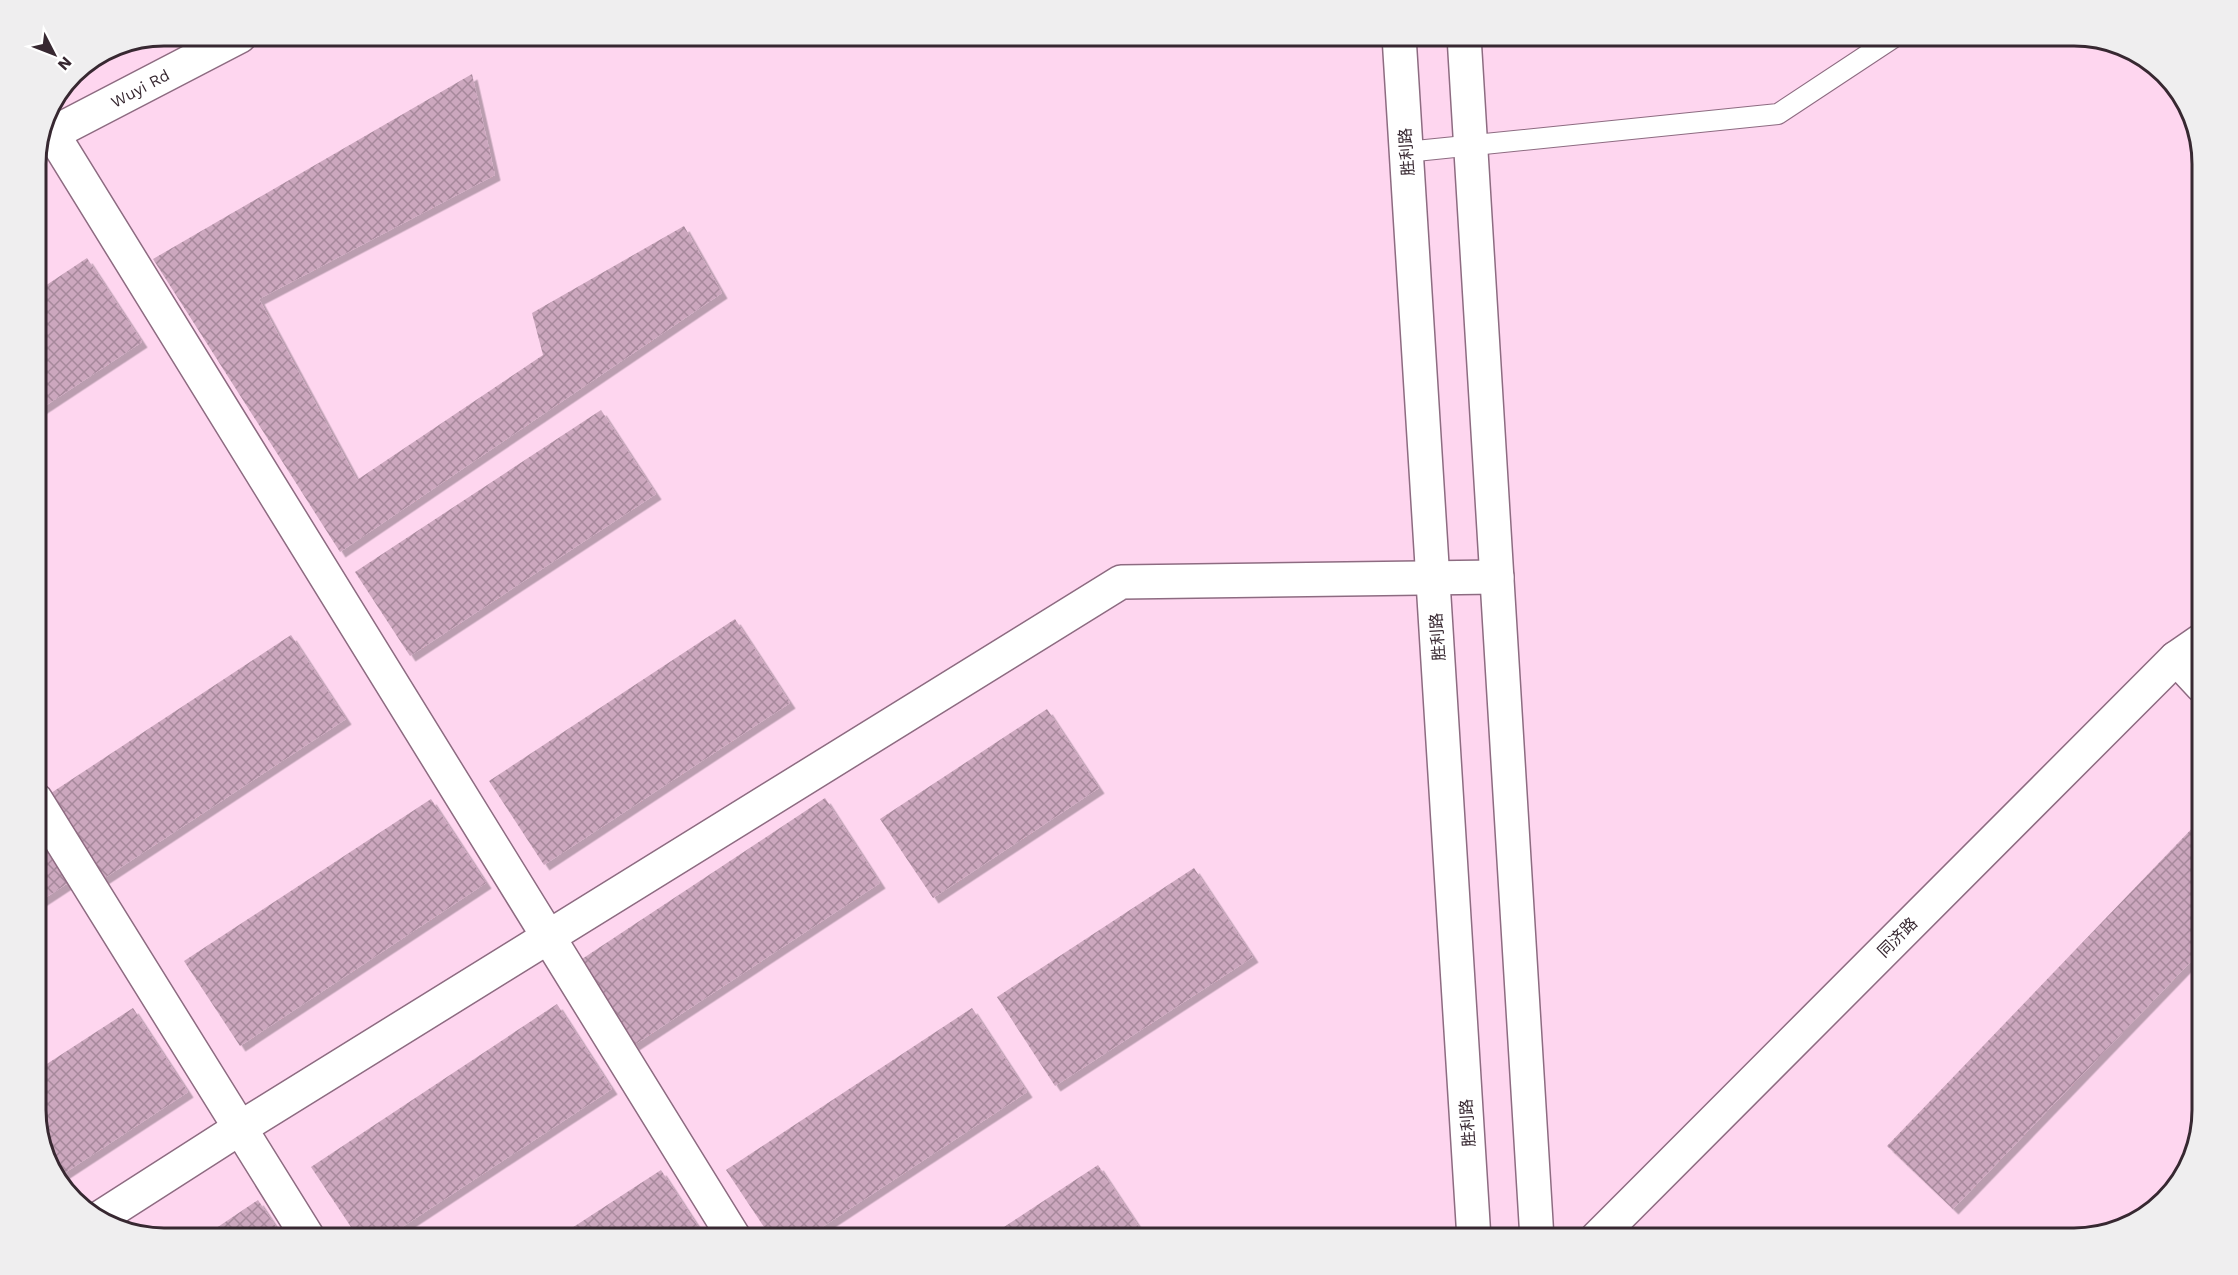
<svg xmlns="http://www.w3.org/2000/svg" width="2238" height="1275" font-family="'Work Sans','Noto Sans SC',sans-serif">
  <defs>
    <pattern id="building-cross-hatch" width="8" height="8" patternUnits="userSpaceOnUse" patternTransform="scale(1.5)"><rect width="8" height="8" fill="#cca7be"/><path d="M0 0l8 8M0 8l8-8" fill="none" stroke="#a6889b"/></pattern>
    <filter id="shadow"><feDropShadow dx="5.5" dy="5.5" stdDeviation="0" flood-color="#0004"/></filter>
  </defs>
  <rect width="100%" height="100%" fill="#fed6ef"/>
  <g fill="url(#building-cross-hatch)" filter="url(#shadow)">
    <path d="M472,74l23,101 -236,124 98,181 186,-125 -11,-42 152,-87 38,67 -382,259 -187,-293z"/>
    <path d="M87,258l55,84 -106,70v-120z"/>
    <path d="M601,410l55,84 -246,162 -55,-84z"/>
    <path d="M735,619l55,84 -246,162 -55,-84z"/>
    <path d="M291,635l55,84 -246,162 -55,-84z"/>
    <path d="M1047,709l52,79 -166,110 -53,-79z"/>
    <path d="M825,798l55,85 -246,162 -55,-84z"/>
    <path d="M431,799l55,84 -246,163 -56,-85z"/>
    <path d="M2202,818v132l-249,259 -66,-63z"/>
    <path d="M36,835l32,48 -32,21z"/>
    <path d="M1194,868l59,89 -198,129 -58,-89z"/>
    <path d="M557,1004l55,85 -228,150h-25l-48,-72z"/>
    <path d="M133,1008l55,84 -131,86 -4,-3 -17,-57v-47z"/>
    <path d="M972,1008l55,84 -223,147h-32l-46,-69z"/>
    <path d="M1098,1165l49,74h-161z"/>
    <path d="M661,1170l45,69h-151z"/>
    <path d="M258,1200l26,39h-84z"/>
  </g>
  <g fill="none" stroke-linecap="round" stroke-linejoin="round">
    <g stroke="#8d6b81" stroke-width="22">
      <path id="service" d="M1406,152l372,-38 118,-78"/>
    </g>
    <g stroke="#8d6b81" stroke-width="36">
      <g id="minor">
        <path d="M52,133l683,1106"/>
        <path d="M36,800l273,439"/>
        <path d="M98,1219l142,-91 881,-546 376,-5"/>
      </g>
    </g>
    <g stroke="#8d6b81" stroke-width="36">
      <g id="tertiary">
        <path d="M2176,658l26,28"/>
        <path d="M1596,1239l580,-581 26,-18"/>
      </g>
    </g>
    <g stroke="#8d6b81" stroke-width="36">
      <g id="secondary">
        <path d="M1399,36l75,1203"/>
        <path d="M1464,36l73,1203"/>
      </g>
    </g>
    <g stroke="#8d6b81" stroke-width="36">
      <path id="primary" d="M40,140l200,-104"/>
    </g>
    <use href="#service" stroke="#fff" stroke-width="20"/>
    <use href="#minor" stroke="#fff" stroke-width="33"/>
    <use href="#tertiary" stroke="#fff" stroke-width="33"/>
    <use href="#secondary" stroke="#fff" stroke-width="33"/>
    <use href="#primary" stroke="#fff" stroke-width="33"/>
  </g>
  <g text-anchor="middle" stroke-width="4.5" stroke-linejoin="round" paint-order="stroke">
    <g font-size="16" fill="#372831" stroke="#fff">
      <text transform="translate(140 88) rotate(-28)" y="6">Wuyi Rd</text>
      <text transform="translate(1406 152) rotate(-94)" y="6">胜利路</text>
      <text transform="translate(1437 637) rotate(-94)" y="6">胜利路</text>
      <text transform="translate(1897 937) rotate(-45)" y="6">同济路</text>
      <text transform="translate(1467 1123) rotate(-94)" y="6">胜利路</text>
    </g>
  </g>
  <path d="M0 0H2238V1275H0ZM164 46H2074A118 118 0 0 1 2192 164V1110A118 118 0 0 1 2074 1228H164A118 118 0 0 1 46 1110V164A118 118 0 0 1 164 46Z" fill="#efeeef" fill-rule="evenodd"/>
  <path fill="none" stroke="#372831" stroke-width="3" d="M164 46H2074A118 118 0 0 1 2192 164V1110A118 118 0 0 1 2074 1228H164A118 118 0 0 1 46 1110V164A118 118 0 0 1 164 46Z"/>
  <g transform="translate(54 54) rotate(132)" stroke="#ffffff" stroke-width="4.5" paint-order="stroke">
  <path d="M0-4.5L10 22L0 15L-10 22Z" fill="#372831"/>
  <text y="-9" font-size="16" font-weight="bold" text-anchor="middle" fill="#372831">N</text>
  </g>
</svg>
